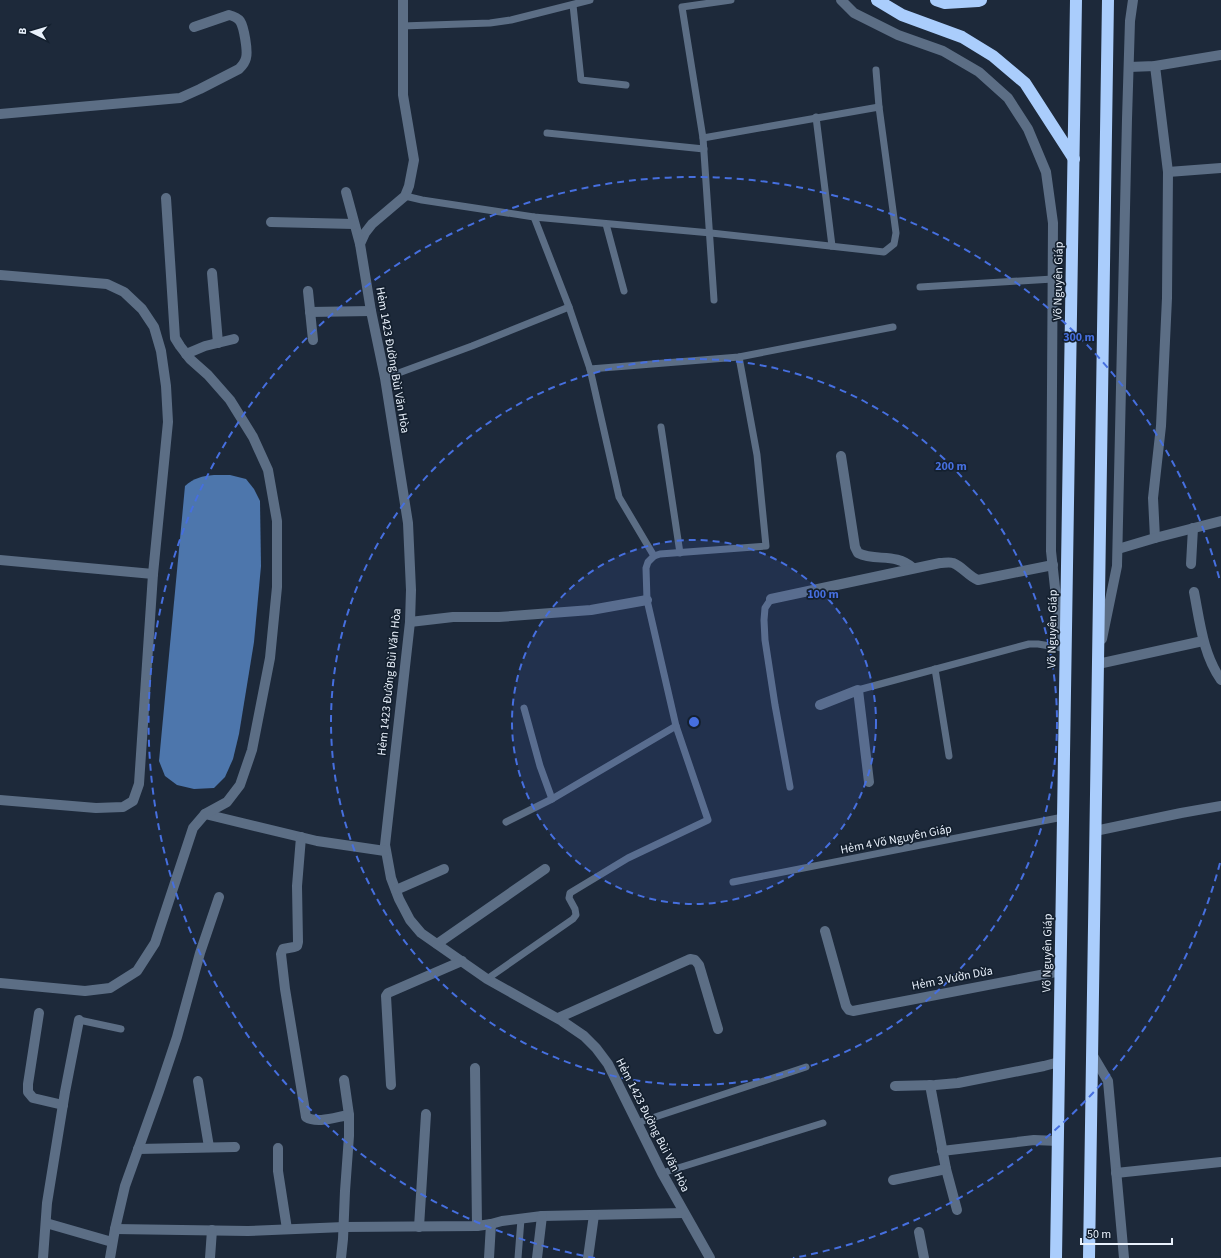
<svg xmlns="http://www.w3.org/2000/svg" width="1221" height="1258" font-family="'Source Sans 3',sans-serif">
  <rect width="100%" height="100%" fill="#1d293a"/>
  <path fill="#4d76ac" d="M214,475h16l16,4 8,10 6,12 1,65 -7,76 -15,92 -6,25 -8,18 -11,11 -20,1 -17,-4 -12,-9 -6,-15 26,-275c9,-8 17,-10 29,-11z"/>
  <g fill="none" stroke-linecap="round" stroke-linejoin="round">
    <g stroke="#5c6e85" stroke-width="7">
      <path d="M573,5l8,75 45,5"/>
      <path d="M402,26l88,-3 21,-3 79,-20"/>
      <path d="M876,70l3,37"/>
      <path d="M816,117l16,129"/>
      <path d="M547,133l157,16"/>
      <path d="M405,196l17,4 112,17 177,16 173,19 10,-8 2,-11 -17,-126 -176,31"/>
      <path d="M606,224l18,67"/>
      <path d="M920,287l133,-8"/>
      <path d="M714,300l-11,-162 -21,-131 49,-7"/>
      <path d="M590,369l149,-12 154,-30"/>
      <path d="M385,378l87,-32 97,-39"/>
      <path d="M661,427l19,126"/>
      <path d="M654,556l6,-2 106,-8 -9,-91 -18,-98"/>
      <path d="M771,599l-6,9 -1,12 1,20 10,65 15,82"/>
      <path d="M935,669l14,87"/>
      <path d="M858,690l171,-46h9l24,4"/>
      <path d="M524,708l16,58 12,33"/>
      <path d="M506,822l46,-23 124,-73"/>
      <path d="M733,882l330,-65"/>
      <path d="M487,979l86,-60 3,-4 -1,-6 -6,-11 1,-5 58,-35 80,-38 -32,-94 -29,-126 -1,-32 2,-6 6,-6 -35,-59 -29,-128 -21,-62 -35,-90"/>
      <path d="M79,1020l42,9"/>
      <path d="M637,1123l169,-56"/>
      <path d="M662,1173l161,-50"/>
      <path d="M518,1258l3,-39"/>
    </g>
    <g stroke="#5c6e85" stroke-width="10">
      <path d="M403,0v95l11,65 -5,26 -4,10 -33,28 -7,9 -5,11 11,67 14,67 23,145 3,67 -1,32 -25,223 6,33 8,21 11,21 11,13 66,46 75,42 22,15 12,12 12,16 54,109 48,85"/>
      <path d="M841,0l13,13 44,22 45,16 36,21 29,26 20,31 18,43 7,51 -2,328 10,92"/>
      <path d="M1129,67l26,-1 66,-11"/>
      <path d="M0,114l180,-16 20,-9 39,-20c3,-3 6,-6 7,-11 2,-7 -2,-31 -6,-37 -3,-4 -7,-5 -11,-6l-35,12"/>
      <path d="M1168,172l53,-4"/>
      <path d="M346,192l14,52"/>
      <path d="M271,222l83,2"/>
      <path d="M212,273l6,70"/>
      <path d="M0,275l107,9 17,8 18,17 12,18 7,24 5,35 2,36 -15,152 -14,210 -6,17 -10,6 -27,1 -96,-8"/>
      <path d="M308,291l5,49"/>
      <path d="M310,312l61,-1"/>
      <path d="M186,354l19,-8 29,-7"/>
      <path d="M841,456l14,91 3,6c18,9 37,-1 55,15"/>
      <path d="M1155,538l-2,-40 8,-72 6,-128 1,-126 -13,-106"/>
      <path d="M1118,549l37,-11 66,-17"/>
      <path d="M0,560l153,14"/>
      <path d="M1191,564l2,-36"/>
      <path d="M1194,592c6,31 9,62 27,88"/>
      <path d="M771,599l169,-36c4,0 9,-1 13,0 10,4 15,13 25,17l75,-15"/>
      <path d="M410,622l43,-5h46l92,-7 56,-10"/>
      <path d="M1102,639l15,-73 10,-447 3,-98 3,-21"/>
      <path d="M1098,664l105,-23"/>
      <path d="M820,705l38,-15 11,92"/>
      <path d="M205,814l112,27 68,10"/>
      <path d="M1095,831l86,-18 40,-7"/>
      <path d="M301,837l-4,49 1,56 -1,4 -3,1 -11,2 -2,5 4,35 21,128c11,7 30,0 43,-2"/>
      <path d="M396,890l48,-21"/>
      <path d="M825,931l21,75 3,4 4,1 208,-40"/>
      <path d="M437,944l108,-75"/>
      <path d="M0,983l85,8 25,-3 27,-17 18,-28 38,-115 12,-14 22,-12 13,-17 12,-35 18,-92 7,-71v-66l-9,-51 -15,-33 -23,-37 -22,-25 -18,-16 -10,-13 -5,-8 -9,-140"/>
      <path d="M39,1013l-11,71v8l5,6 30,7"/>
      <path d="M558,1018l132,-59 5,1 4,5 19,64"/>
      <path d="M1092,1054l16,27 16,177"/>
      <path d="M475,1068l2,158"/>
      <path d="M198,1081l11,66"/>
      <path d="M391,1085l-5,-89 2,-3 74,-32"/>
      <path d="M930,1085l16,84 11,41"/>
      <path d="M895,1086l40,-1 23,-2 86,-17 15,-4"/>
      <path d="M278,1148v23l9,58"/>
      <path d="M138,1149l97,-2"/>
      <path d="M942,1151l92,-11 24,1"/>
      <path d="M1116,1173l105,-11"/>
      <path d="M893,1180l53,-11"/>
      <path d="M46,1223l66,19"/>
      <path d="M419,1227l7,-113"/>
      <path d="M115,1229l133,2 96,-4 133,-1 14,-2 11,-3 40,-5 142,-3"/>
      <path d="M919,1232l5,26"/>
      <path d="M43,1258l4,-55 18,-111 14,-72"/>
      <path d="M110,1258l5,-29 10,-43 34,-95 18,-54 23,-84 19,-56"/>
      <path d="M210,1258l2,-28"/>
      <path d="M341,1258l2,-19 2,-48 4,-55v-21l-5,-35"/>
      <path d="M489,1258l2,-34"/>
      <path d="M537,1258l5,-42"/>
      <path d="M588,1258l6,-43"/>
    </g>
    <g stroke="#aacdfc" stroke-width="12">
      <path d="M877,0l25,15 60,22 31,19 32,27 49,76"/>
      <path d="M936,0l9,3 33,-2 3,-1"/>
      <path d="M1056,1258l20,-1258"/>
      <path d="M1089,1258l19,-1258"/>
    </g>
  </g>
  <circle cx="694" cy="722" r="182" fill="#466fdf" fill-opacity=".12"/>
  <g fill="none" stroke="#466fdf" stroke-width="2" stroke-dasharray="7 5">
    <circle cx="694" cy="722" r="182"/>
    <circle cx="694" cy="722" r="363"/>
    <path d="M1220 863A545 545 0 0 1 793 1258M595 1258A545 545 0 1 1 1220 581"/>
  </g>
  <g text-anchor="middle" stroke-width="3.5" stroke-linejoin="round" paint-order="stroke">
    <g font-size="12" fill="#e9f1fc" stroke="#14202f">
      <text transform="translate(1058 281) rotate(-89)" y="4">Võ Nguyên Giáp</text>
      <text transform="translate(393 360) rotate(80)" y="4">Hẻm 1423 Đường Bùi Văn Hòa</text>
      <text transform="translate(1052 629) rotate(-89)" y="4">Võ Nguyên Giáp</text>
      <text transform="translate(389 682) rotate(-84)" y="4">Hẻm 1423 Đường Bùi Văn Hòa</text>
      <text transform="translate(896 839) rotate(-11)" y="4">Hẻm 4 Võ Nguyên Giáp</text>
      <text transform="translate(1047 953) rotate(-89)" y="4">Võ Nguyên Giáp</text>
      <text transform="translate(952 978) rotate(-11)" y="4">Hẻm 3 Vườn Dừa</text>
      <text transform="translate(653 1125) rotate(63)" y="4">Hẻm 1423 Đường Bùi Văn Hòa</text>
    </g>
  </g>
  <circle cx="694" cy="722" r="6" fill="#466fdf" stroke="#14202f" stroke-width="2"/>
  <g font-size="12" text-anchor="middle" font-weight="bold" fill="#466fdf" stroke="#14202f" stroke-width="3.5" stroke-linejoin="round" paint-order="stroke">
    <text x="1079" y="341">300 m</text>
    <text x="951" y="470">200 m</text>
    <text x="823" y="598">100 m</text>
  </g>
  <g transform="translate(32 32) rotate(275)" stroke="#14202f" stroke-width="3" paint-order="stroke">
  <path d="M0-3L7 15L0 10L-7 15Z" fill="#e9f1fc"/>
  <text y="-6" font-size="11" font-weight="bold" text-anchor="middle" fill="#e9f1fc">B</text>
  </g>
  <path d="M1081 1238v6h91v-6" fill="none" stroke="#e9f1fc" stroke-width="2"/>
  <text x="1087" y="1238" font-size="12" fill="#e9f1fc" stroke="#14202f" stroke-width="3" paint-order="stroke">50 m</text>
</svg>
